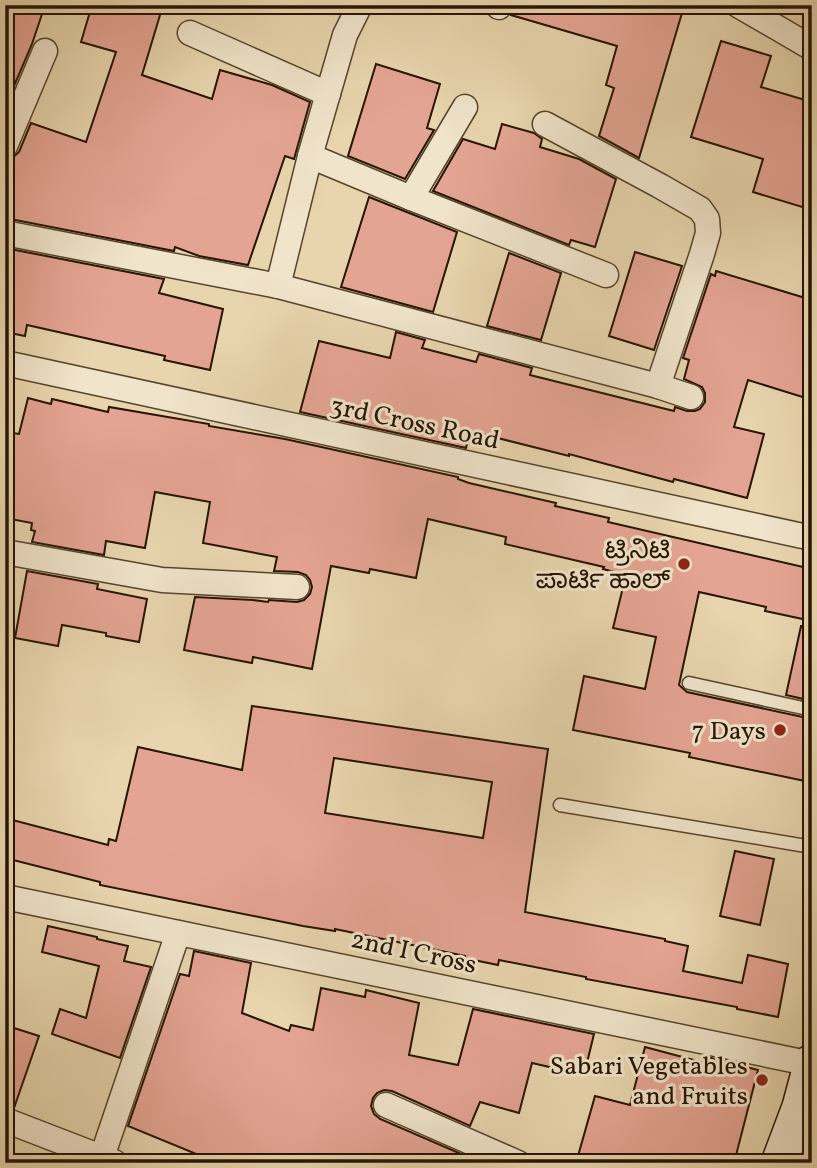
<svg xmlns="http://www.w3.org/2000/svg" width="817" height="1168" font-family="Vollkorn,'Noto Sans Kannada',serif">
  <rect width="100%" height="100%" fill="#e8d5ae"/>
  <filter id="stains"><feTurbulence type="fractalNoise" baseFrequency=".00286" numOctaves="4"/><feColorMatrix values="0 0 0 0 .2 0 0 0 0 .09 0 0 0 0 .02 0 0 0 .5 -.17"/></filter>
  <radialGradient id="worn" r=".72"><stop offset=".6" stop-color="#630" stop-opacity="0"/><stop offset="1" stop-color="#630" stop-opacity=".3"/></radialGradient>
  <g fill="#e4a493" stroke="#261400" stroke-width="2" fill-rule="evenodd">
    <path d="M5,5h40l-13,39 -27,63z"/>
    <path d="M92,5h71l-21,70 70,24 8,-29 52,15 38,17 -16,57 -9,-3 -37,109 -49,-9 -24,-9 -1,4 -169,-33v-42l6,-17 8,-7 12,-29 55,19 30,-90 -35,-10z"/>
    <path d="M515,5h143l24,8 -43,145 -40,-22 15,-48 -8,-3 11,-39 -106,-31z"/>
    <path d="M721,41l50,15 -10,31 51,15v108l-59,-18 10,-33 -72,-22z"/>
    <path d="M376,64l64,20 -13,44 7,2 -29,49 -57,-23z"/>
    <path d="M502,124l32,9 8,6 -2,8 39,12 37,20 -21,68 -24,-7 -2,5 -136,-54 30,-52 32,10z"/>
    <path d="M369,197l88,35 -24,80 -92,-25z"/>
    <path d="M5,248l159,31 -5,14 64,16 -13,61 -46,-10 1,-4 -138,-31 -2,11 -20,-4z"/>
    <path d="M635,252l47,14 -28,84 -45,-14z"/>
    <path d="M509,253l52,20 -20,67 -54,-14z"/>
    <path d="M716,271l96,29v100l-64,-20 -14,47 30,7 -17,64 -73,-19 -1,3 -104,-28v2l-99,-25 -4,17 -166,-36 19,-71 71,17 6,-26 29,8 -3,8 54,14 3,-8 53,14 -2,7 144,36 1,-4 12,4h8l5,-2 5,-7v-9l-3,-6 -18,-8 5,-19 -6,-2 28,-84 4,2z"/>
    <path d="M28,398l23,6 1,-5 56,13 1,-5 100,17v2l76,13 173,38v2l11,4 87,20 -1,3 54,12 -1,4 204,47v52l-47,-10 1,-4 -67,-15 -20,93 8,7 125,27v28l-7,34 -116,-24 1,-4 -117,-23 11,-54 61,13 11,-52 -43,-9 13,-53 -23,-6 1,-2 -99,-23 1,-7 -78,-18 -12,59 -46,-9 -1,4 -38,-7 -19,103 -59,-12 -1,6 -68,-13 11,-53 58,3 15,2 1,-2 28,2 7,-2 6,-6 2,-7 -2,-7 -4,-5 -8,-3 -24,-1 3,-14 -74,-14 7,-41 -55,-10 -10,56 -39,-7 -2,14 -72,-13 3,-11 -4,-1 1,-7 -27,-5v-86l14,2z"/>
    <path d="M27,571l71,13 -1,5 50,10 -8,43 -33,-6v-3l-44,-8 -4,21 -43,-8z"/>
    <path d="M801,626l11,1v74l-26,-6z"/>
    <path d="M252,706l296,43 -23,163 140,27v2l23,5 -5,25 59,12 6,-28 40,9 -10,53 -41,-8v-2l-151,-28v-2l-87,-17 -1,5 -34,-7 1,-2 -130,-27v2l-32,-5 -203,-41v-3l-95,-24v-40l103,27 1,-6 7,2 22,-94 104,23zM334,758l158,24 -9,56 -158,-25z"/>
    <path d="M735,851l39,8 -14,66 -40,-9z"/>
    <path d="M48,926l49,11v2l31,7 -4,15 27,6 -31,91 -68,-24 8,-25 26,9 13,-52 -57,-14z"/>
    <path d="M194,951l57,12 -9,50 47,18 2,-6 22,5 8,-42 44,9 1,-7 53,13 -10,52 49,10 15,-56 121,25 -10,41 -52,-12 -13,50 -39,-11 -10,24 -78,-35 -8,-1 -7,3 -4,5 -2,8 3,8 6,5 79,34 -5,10h-236l-90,-37 52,-152 9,2z"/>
    <path d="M14,1028l25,8 -25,72 -9,-3v-52z"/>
    <path d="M645,1047l60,16 2,-6 51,13 -24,93h-158l19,-67 35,9z"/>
  </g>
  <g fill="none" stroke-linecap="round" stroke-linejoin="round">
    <g stroke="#56442c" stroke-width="15">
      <g id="lane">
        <path d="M689,683l123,27"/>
        <path d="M560,805l252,42"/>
      </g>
    </g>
    <g stroke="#56442c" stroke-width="27">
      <g id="street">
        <path d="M738,5l74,43"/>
        <path d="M499,7l1,-2"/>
        <path d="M190,33l138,61"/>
        <path d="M545,124l115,62 40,23 7,10 1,14 -6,21 -44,132"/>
        <path d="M5,146l40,-95"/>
        <path d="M310,156l101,42 195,77"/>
        <path d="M411,198l54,-91"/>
        <path d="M5,233l273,53 380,100 33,11"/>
        <path d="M278,286l32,-130 35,-121 15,-30"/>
        <path d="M5,363l807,175"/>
        <path d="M5,552l157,28 135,7"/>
        <path d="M5,897l807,167"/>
        <path d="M386,1105l132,58"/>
        <path d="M5,1120l109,42"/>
        <path d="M102,1157l76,-224"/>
      </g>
    </g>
    <g stroke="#261400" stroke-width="38">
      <path id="secondary" d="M779,1163l21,-56 12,-45"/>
    </g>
    <use href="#lane" stroke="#f0e4ca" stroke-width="12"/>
    <use href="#street" stroke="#f0e4ca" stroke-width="24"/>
    <use href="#secondary" stroke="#f0e4ca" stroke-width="35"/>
  </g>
  <g fill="#8f2418" stroke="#f0e4ca" stroke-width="2.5">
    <circle cx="684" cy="564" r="7"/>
    <circle cx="780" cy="730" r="7"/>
    <circle cx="762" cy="1080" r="7"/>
  </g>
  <g text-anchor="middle" stroke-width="6" stroke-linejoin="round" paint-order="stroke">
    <g font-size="26" fill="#261400" stroke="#f0e4ca">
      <text transform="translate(415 422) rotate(12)" y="9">3rd Cross Road</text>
      <text transform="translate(414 951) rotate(12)" y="9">2nd I Cross</text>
    </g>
    <g font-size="26" fill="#261400" stroke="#f0e4ca" text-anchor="end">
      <text x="670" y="558">ಟ್ರಿನಿಟಿ<tspan x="670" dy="30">ಪಾರ್ಟಿ ಹಾಲ್</tspan></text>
      <text x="766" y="739">7 Days</text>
      <text x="748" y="1074">Sabari Vegetables<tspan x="748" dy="30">and Fruits</tspan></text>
    </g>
  </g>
  <rect width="817" height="1168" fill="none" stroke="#e8d5ae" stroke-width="28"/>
  <rect x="7" y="7" width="803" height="1154" fill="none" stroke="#261400" stroke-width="3.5"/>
  <rect x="14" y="14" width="789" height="1140" fill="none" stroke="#261400" stroke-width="2"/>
  <rect width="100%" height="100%" filter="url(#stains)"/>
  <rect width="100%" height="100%" fill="url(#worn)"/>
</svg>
